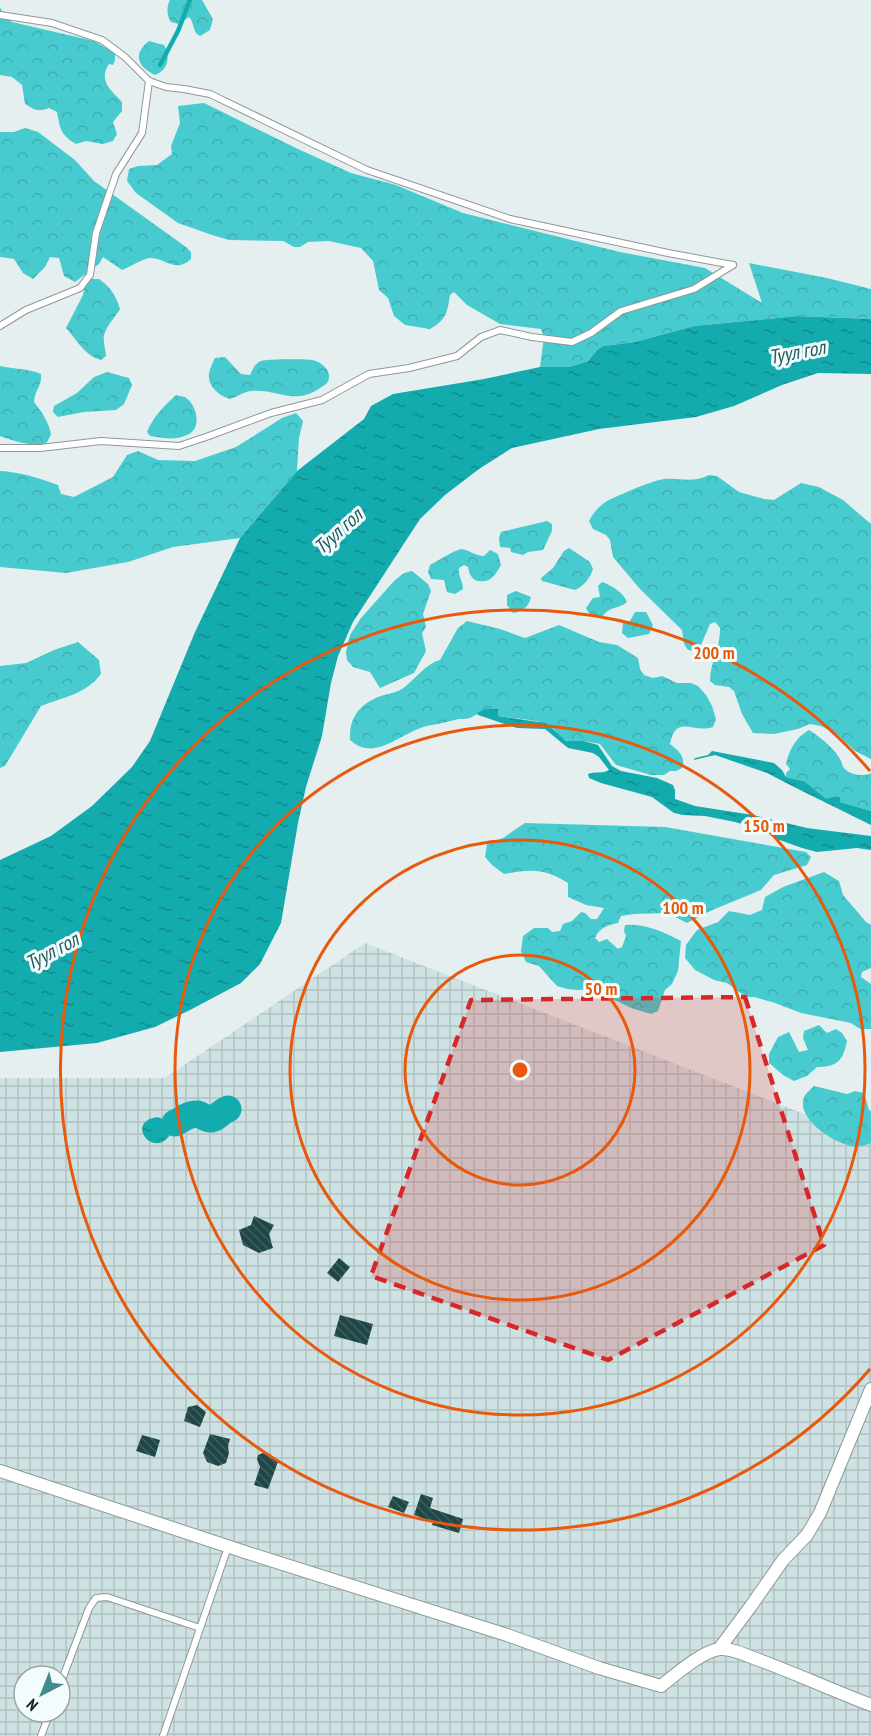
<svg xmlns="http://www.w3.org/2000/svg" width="871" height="1736" font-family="'PT Sans Narrow',sans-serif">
  <defs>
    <pattern id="industrial-grid" width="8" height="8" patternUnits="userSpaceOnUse" patternTransform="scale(1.5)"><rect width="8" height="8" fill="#cfe2e3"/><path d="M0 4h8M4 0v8" fill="none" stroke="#b1c1c2"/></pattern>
    <pattern id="forest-crowns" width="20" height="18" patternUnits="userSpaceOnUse" patternTransform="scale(1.5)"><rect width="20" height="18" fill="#48cbcf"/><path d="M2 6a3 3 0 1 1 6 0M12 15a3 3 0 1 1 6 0" fill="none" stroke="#3eaeb1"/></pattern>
    <pattern id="water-ripples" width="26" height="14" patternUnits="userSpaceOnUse" patternTransform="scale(1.5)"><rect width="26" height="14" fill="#14abaf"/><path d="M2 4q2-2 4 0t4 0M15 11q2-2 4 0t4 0" fill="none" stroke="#128b8e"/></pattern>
    <pattern id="building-back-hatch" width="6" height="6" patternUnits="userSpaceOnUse" patternTransform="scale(1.5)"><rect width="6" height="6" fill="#1f4748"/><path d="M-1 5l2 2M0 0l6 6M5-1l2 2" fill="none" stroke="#3e5e5f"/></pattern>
  </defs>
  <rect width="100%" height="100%" fill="#e5efef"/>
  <path fill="url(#industrial-grid)" fill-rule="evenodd" d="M365,943l506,197v596h-871v-658h165zM24,1676h36v36h-36z"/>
  <g fill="url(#forest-crowns)">
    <path d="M170,0h32l11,19 -3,11 -10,6c-8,-3 -5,-13 -11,-19l-10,7 -8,-2c-4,-6 -5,-15 -1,-22z"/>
    <path d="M0,7l5,10 7,5 82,19 21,12v7l-2,5 -4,-1c-11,17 2,26 13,38v9l-9,11 4,12 -4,7 -10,3 -17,-3 -10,3c-15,-9 -16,-15 -19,-32l-8,-4c-10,4 -15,2 -24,-4l-3,-19 -10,-8 -12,-2z"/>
    <path d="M149,41l15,4c7,12 4,25 -9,30 -17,-8 -23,-21 -6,-34z"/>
    <path d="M204,103l94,46 53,24 45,12 67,28 157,39 85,16 57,35 -13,-40 78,15 44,11v30l-74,-3 -103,10 -59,16 -32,4 -6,4 -9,11 -19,6h-29l4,-30 -3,-8 -41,-5 -33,-19 -13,-13 -4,3c-3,18 -3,24 -20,34l-25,-4 -11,-9 -6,-18 -9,-8 -6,-29 -12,-13 -32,-7 -21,1 -8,5h-6l-11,-6 -54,-1 -17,-5 -34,-12 -42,-30 -9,-12 2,-12 9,-3 19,-1 15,-11 -1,-8 9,-23 -2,-17z"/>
    <path d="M25,128l13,4 37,28 19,21 92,66 5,5v7c-16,15 -26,-2 -42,-1 -7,1 -19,9 -27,12l-19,-13 -4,7 -24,18 -11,-6 -5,-18 -9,-1 -5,10 -12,12 -10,-6 -9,-14 -14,-2v-125h14z"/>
    <path d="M91,279h8c11,8 17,16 21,30 -5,9 -18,21 -16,32 0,6 2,9 2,15l-5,4c-16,-4 -24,-20 -35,-32l17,-33 2,-10z"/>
    <path d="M225,357l16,17 9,1c3,-6 5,-12 11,-14 6,-2 45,-2 51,-1 10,2 22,12 15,23 -1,1 -5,4 -7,5 -26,18 -42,1 -68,3 -7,0 -15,6 -22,8 -11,-3 -23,-13 -21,-26 1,-5 4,-11 6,-15z"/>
    <path d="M0,366c13,3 30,3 41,8 1,13 -6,15 -7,28 8,10 14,19 17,32 -1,2 -3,7 -4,8 -8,7 -37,-2 -47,-6z"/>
    <path d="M107,372l22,6 3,7 -8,19 -8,6 -32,2 -26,5 -5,-5 1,-6 23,-13 17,-16z"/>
    <path d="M176,395c0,0 8,2 9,2 12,8 17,30 4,37 -13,7 -26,4 -39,2l-3,-4c6,-15 17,-26 29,-37z"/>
    <path d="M296,413l7,8 -4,17 -2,33 -57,67 -67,9 -45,15 -62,11 -66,-6v-96c20,1 39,7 58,14l3,9 13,3 39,-20 14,-22 11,-4 20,9 37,1 41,-14 46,-29z"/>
    <path d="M709,475l8,1 22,16 25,7 10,1 27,-17 18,4 24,13 28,24v235l-16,-8 -17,-16 -17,-9 -11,-2 -12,5 -24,5 -21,-1 -11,-19 -8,-23 -5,-4 -14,-2 -5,-4c0,-19 11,-35 10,-53l-5,-6 -5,2 -9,21 -6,6 -7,-1 -4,-6 -2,-14 -42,-41 -27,-32 -3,-17 -4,-5 -13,-6 -4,-8c4,-8 10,-15 18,-20 12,-6 44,-20 57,-22 16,-1 30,4 45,-4z"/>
    <path d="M547,521l5,3v7l-9,19 -15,2 -5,3 -12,-3 -1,-4 -10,-1 -1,-9 2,-6z"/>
    <path d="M569,548l21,14 3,7c-3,9 -9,17 -18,21l-33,-9 -1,-3 12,-10 11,-17z"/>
    <path d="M461,549c9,1 14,7 23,7l6,-6 8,4 3,11c-5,9 -10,18 -22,16 -3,0 -6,-2 -8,-5 -2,-2 -2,-6 -3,-9l-4,-2 -5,3c-1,8 4,13 4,21l-8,5 -8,-2 -3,-12 -13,-1 -3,-7 2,-7 23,-13z"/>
    <path d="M412,571l16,13 3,7 -8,23 3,13 -4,6 4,18 -12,22 -34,15 -10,-16 -17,-5 -6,-7 -1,-8 4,-17 11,-17 33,-37 10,-8z"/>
    <path d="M602,582c9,3 22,11 25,20 -11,9 -15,2 -25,15 -7,1 -13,-2 -16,-9l7,-10 7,-1 -2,-11z"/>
    <path d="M516,591l15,6c-2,9 -8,15 -18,16l-6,-8v-10z"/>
    <path d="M635,612h11l7,13 -4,9 -21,4 -6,-5 1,-10 7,-2z"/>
    <path d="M467,621l33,8 25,9 34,-13 40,17 18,3 21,13 2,11 4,6 9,3 9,-2 15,7h14l7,3 8,9 6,11 4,13 -3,8c-21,7 -37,-14 -43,17 9,7 16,13 12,24l-6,3h-6l-6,4h-13l-35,-10 -16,-21 -16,-3h-17l-4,-2 -12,-12 -14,-6 -39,-5v-6c-16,-3 -14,1 -26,7 -4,2 -9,2 -13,2 -11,3 -22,5 -32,7 -26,6 -52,37 -77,14 -1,-25 12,-38 34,-45 7,-2 13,-3 18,-6 13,-9 23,-25 38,-29l18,-32z"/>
    <path d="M78,642l21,18 2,14c-15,20 -37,23 -60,32l-36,60 -5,2v-102l26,-3 28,-13z"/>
    <path d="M809,730c10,6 26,19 31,29 2,3 2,7 4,9 5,7 20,9 27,5v38l-31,-9v-5l-6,-1 -8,4 -22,-19 -18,-4v-4l4,-4 -4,-5c3,-14 10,-27 23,-34z"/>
    <path d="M525,823l140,4 141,25 5,5 -4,8 -33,10 -13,15 -51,21 -23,12 -20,-10 -33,1 -13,2 -3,7c-10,2 -18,4 -23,15l4,4 8,-3 11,10 4,-2 4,-11 -2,-5 1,-6c19,-2 39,7 56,16l-3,30 -6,13 -7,6 -7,21 -7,3 -20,-6 -14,-7 -10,-2 -10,-10 -19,1 -11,-1 -10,-3 -18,-20 -13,-4 -5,-11 2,-15 11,-8h14l4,4 8,-1 3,-7 9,-3 9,-9 4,1 6,6h6l7,-11 -18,-3 -18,-8v-14c-23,-15 -38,-14 -64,-9l-12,-9 -7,-8 2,-13 16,-6z"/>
    <path d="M824,872l15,9 4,14 23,27 5,3v43l-9,4 -1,5 10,7v45h-11l-9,-6 -50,-10 -26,-10 -21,-6h-8l-19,-14 -13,-3 -19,-10 -10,-12 1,-13 11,-15 21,-8 11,-11 21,4 12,-5 3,-13 18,-10z"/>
    <path d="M819,1025l8,8 9,-4 6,4 5,8c-4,20 -10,26 -30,26l-10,9 -13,5 -11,-6 -14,-12v-9l9,-17 11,-5 10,20 9,-2 -5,-12 1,-7z"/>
    <path d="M814,1086l33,8 8,-3 9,2 5,17 2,1v32c-7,3 -15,5 -23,2 -17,-4 -52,-27 -44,-48 2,-4 7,-8 10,-11z"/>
  </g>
  <g fill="url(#water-ripples)">
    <path d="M797,316l74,3v55l-53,-1 -36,12 -48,21 -38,11 -97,12 -87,19 -33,21 -34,26 -25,24 -67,103 -15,34 -7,27 -9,53 -16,51 -8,36 -17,100 -21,41 -19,19 -51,27 -35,17 -58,16 -97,9v-192l51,-24 41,-30 40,-39 18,-26 45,-109 45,-94 57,-67 67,-52 7,-13 22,-12 91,-15 56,-12h29l19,-6 9,-11 6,-4 32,-4 59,-16z"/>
    <path d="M485,709h13v7l48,7 20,18h18l14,4 14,21 9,5 36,7 16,7 2,5v9l20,7 58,9 54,13 64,8v14l-14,-2 -40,4 -15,-4 -25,-9 -14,-9 -28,-8 -30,-6 -22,-1 -9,-2 -22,-16 -51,-14 -12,-5 -1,-4c6,-3 14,0 21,-4l-10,-13 -6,-4 -25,-5 -23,-19 -28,-1 -39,-13 -1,-2z"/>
    <path d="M712,751l62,12 8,7 4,7 18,4 22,18 9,-3 5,1v5l31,9v14l-77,-38 -27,-14 -52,-18 -21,5 1,-2 13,-3z"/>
    <path d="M157,1117l18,6c-13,46 -55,0 -18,-6z"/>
  </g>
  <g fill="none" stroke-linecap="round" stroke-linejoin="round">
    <path stroke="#14abaf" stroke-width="4.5" d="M160,65l18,-34 12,-31"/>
    <path stroke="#14abaf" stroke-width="27" d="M175,1123c7,-3 14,-10 23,-9 4,1 9,6 14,5 5,-1 10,-8 16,-10"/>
  </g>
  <g fill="url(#building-back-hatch)">
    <path d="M254,1216l20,9 -5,9 4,14 -14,5 -16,-8 -4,-15 12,-5z"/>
    <path d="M339,1258l11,9 -12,15 -11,-9z"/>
    <path d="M340,1315l33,9 -6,21 -33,-9z"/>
    <path d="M197,1405l9,7 -6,15 -16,-6 4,-14z"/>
    <path d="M210,1434l20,5 -2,7 1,7 -3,10 -8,3 -11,-4 -4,-9z"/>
    <path d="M142,1435l18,5 -5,17 -19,-6z"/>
    <path d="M263,1453l15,9 -10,27 -14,-4 6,-18 -3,-8 1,-4z"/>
    <path d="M421,1494l12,4 -3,10 33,11 -4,14 -27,-8 1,-3 -19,-7z"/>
    <path d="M393,1496l16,6 -5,11 -16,-6z"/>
  </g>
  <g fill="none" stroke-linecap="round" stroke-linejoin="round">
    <g stroke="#8f9898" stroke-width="8">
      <g id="service">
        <path d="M0,15l52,8 50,17 23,17 24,24 17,6 18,2 26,5 157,76 143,49 158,34 65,12"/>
        <path d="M0,326l26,-16 54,-22 10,-13 6,-42 20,-59 26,-41 7,-52"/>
        <path d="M0,448h40l61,-7 78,5 27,-9 65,-24 51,-13 47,-26 40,-6 48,-12 24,-19 19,-7 32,7 40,5 19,-9 30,-22 73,-22 39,-24"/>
        <path d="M60,1685l29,-77 7,-10 11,-1 93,31"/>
        <path d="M41,1736l9,-24"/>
        <path d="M163,1736l65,-189"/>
      </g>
    </g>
    <g stroke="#8f9898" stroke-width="14">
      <g id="minor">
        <path d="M0,1471l248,82 259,82 92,33 62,18c14,-11 41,-35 59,-37 13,-1 27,7 39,11 38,14 75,31 112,45"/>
        <path d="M719,1649l32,-43 32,-46 24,-25 13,-22 51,-124"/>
      </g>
    </g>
    <use href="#service" stroke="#fff" stroke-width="6"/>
    <use href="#minor" stroke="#fff" stroke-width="12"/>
  </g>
  <path fill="#d62828" fill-opacity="0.2" stroke="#d62828" stroke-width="4.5" stroke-dasharray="12 8" stroke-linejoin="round" d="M745,997l79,248 -216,115 -237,-84 100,-276z"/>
  <g fill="none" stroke="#e8590c" stroke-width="3">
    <circle cx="520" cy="1070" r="115"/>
    <circle cx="520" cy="1070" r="230"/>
    <circle cx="520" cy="1070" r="345"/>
    <path d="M870 1369A460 460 0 1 1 870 771"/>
  </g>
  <g text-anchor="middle" stroke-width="6" stroke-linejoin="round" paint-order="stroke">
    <g font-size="20" font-style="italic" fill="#235a5b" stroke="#f2fcfc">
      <text transform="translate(797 352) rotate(-11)" y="7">Туул гол</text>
      <text transform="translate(338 531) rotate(-42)" y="7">Туул гол</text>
      <text transform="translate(52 951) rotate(-28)" y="7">Туул гол</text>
    </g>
  </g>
  <circle cx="520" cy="1070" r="9" fill="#e8590c" stroke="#f2fcfc" stroke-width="3"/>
  <g font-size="18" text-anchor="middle" font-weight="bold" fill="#e8590c" stroke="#f2fcfc" stroke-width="6" stroke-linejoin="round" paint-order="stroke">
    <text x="714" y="659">200 m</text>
    <text x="764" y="832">150 m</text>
    <text x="683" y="914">100 m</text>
    <text x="601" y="995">50 m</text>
  </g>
  <g transform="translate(42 1694) rotate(222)"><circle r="28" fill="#f2fcfc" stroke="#9ca4a4" stroke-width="1.5"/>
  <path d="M0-4.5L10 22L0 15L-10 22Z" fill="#438b8e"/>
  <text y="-9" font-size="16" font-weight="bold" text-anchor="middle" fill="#1c1f20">N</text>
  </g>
</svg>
